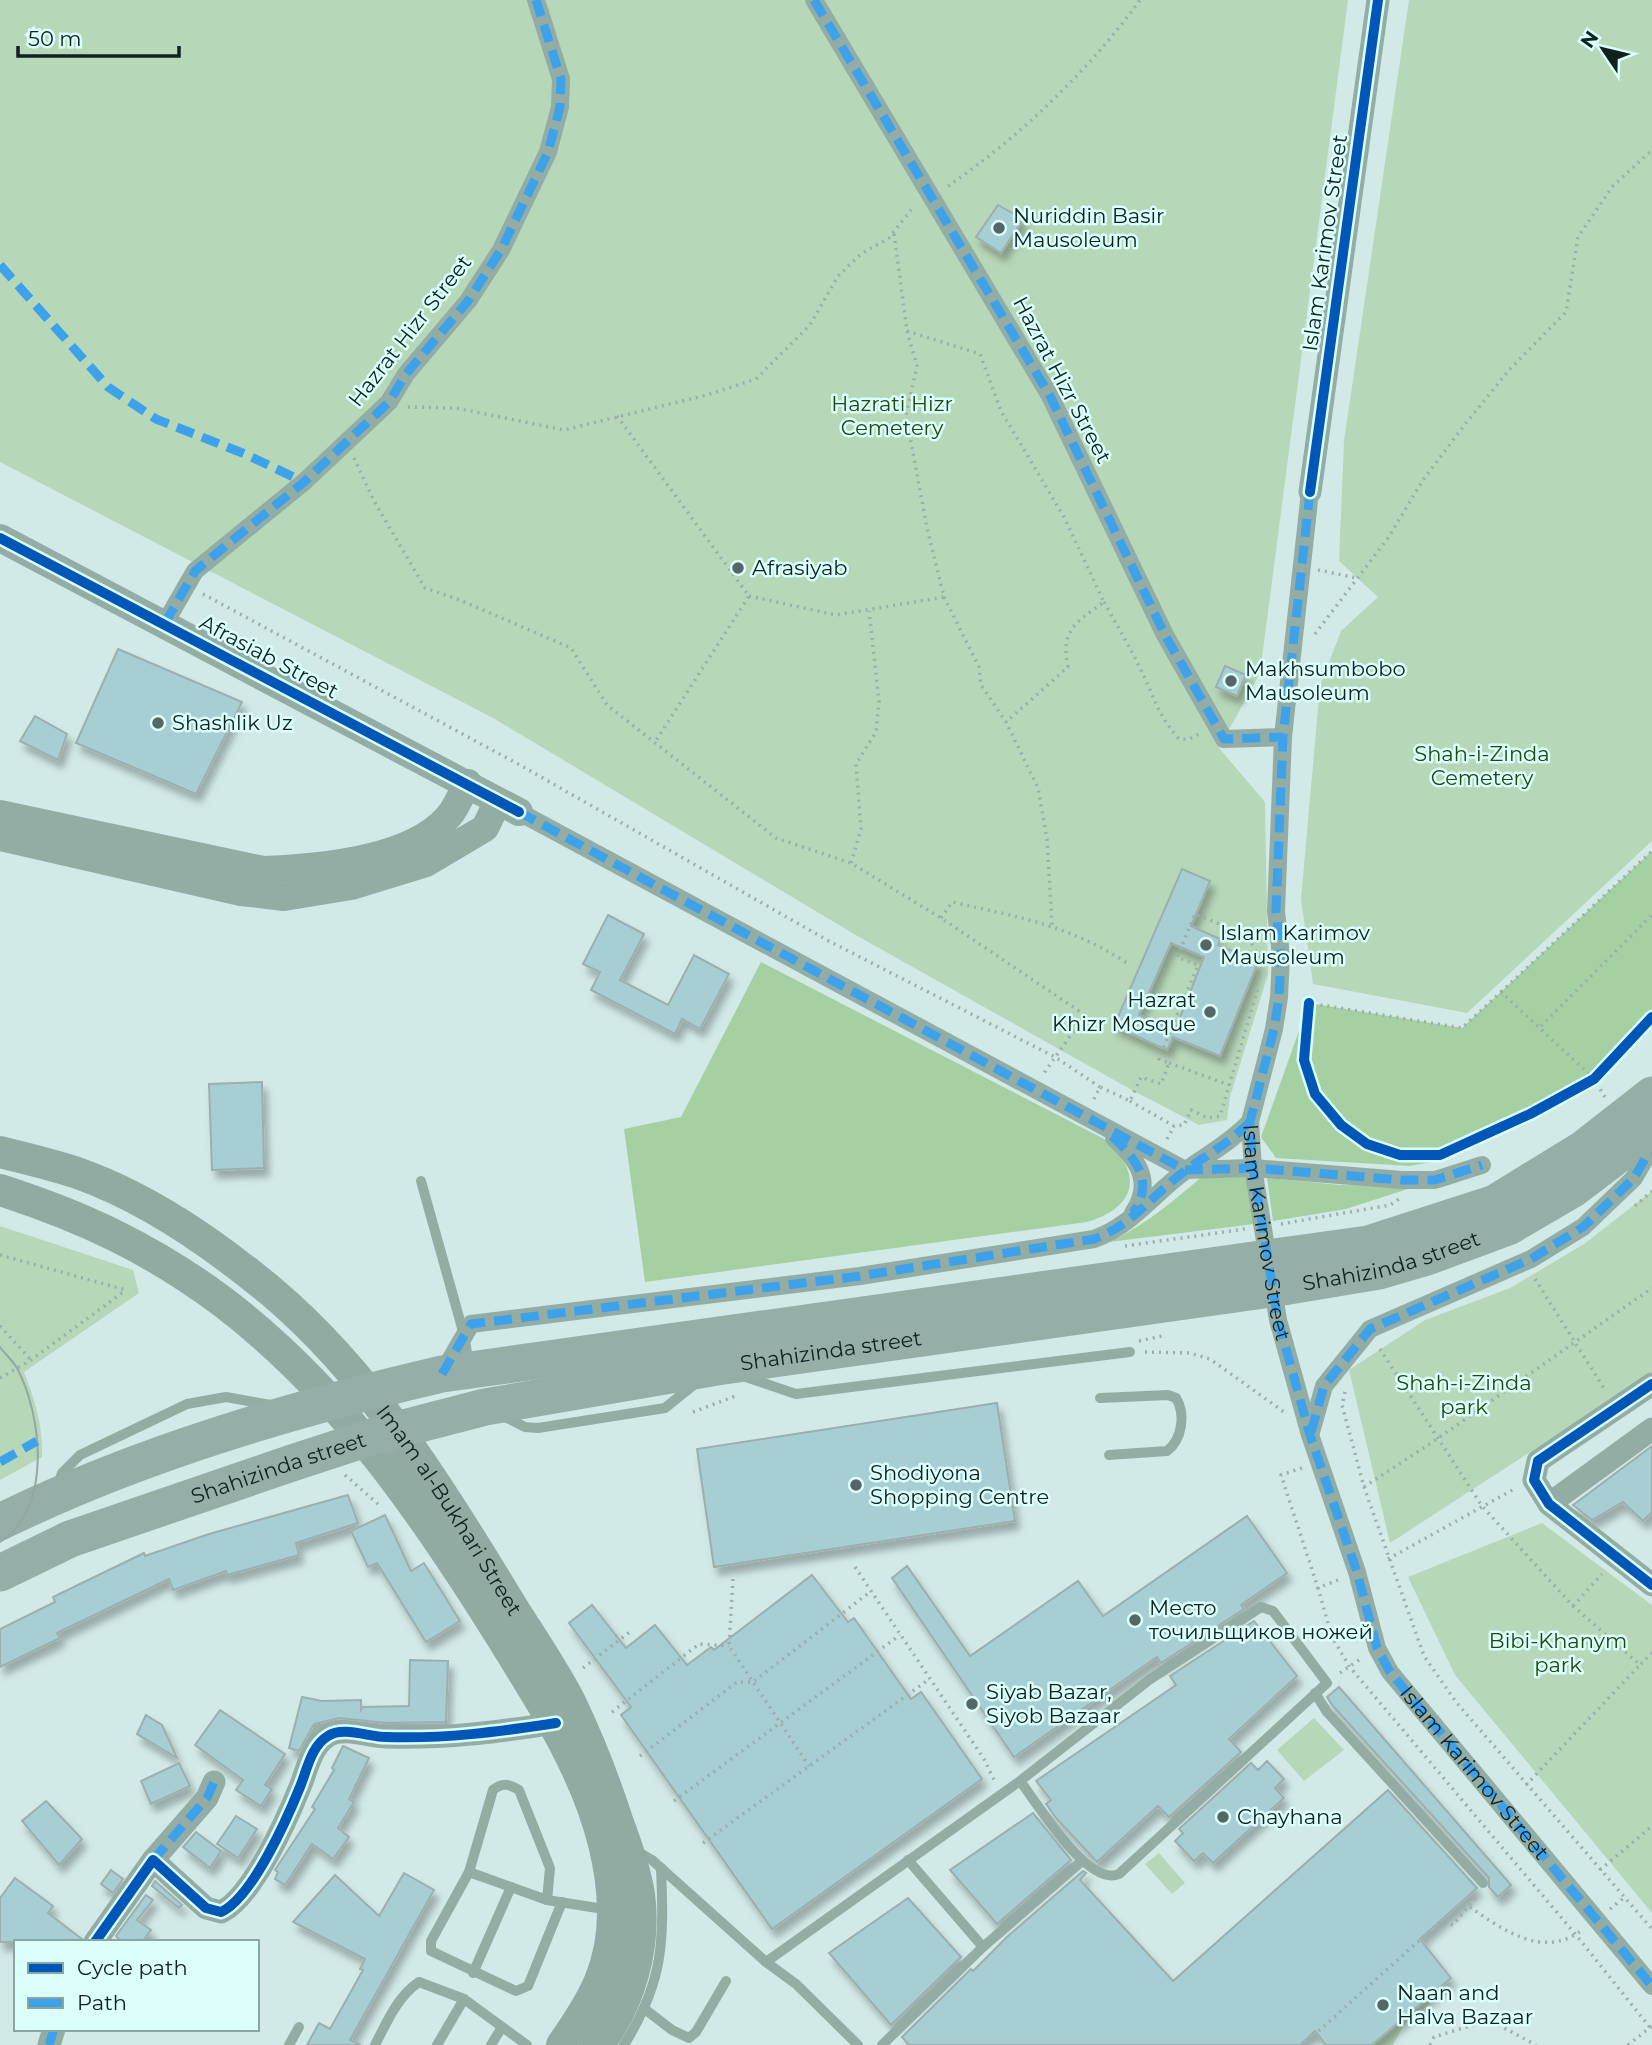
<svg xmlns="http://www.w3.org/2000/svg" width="1652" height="2045" font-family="Montserrat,sans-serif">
  <defs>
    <filter id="shadow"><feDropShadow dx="4.5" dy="8" stdDeviation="3.5" flood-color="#0004"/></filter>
  </defs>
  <rect width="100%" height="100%" fill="#d2eae7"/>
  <g fill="#b7d7b9">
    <path d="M0,0h1348l-88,673 -41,75 46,54 3,172 -38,123 -3,23 -28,5 -69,-36 -276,-155 -361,-216 -493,-256z"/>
    <path d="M1409,0h243v841l-185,172 -154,-29 -12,-85 19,-213 21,-55 37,-34 -39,-36 5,-120z"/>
    <path d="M1652,1191v182l-262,170 -41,-173 76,-50 85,-32 74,-44z"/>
    <path d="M0,1226l133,44 6,23 -115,79c11,29 19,53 18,85l-42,23z"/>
    <path d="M1542,1523l110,82v308l-197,-238 -47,-98z"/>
    <path d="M1314,1718l30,32 -40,31 -27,-31z"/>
    <path d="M1159,1853l26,30 -13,11 -27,-30z"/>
    <path d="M1436,1982l7,11 -40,33 -10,19h-22z"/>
  </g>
  <g fill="#a4d0a2">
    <path d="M1652,851v158l-60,68 -152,78 2,5 -32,6 -134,-8 -15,-21 48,-134 153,25z"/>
    <path d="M761,962l343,177c40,34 33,68 -17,83l-442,60 -21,-153 57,-12z"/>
    <path d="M1204,1175h45l5,49 -145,18c37,-17 64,-41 95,-67z"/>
    <path d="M1267,1178l73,7 77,1 -71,23 -73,12z"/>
  </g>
  <g fill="#a7ced3" stroke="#9cafaf" stroke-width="2" fill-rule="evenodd" filter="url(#shadow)">
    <path d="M998,205l25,14 -22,34 -25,-16z"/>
    <path d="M118,649l124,53 -46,92 -120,-51z"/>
    <path d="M1225,666l21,9 -9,21 -21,-9z"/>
    <path d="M35,716l32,18 -9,26 -38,-19z"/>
    <path d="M1182,869l28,12 -19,45 29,13 -2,6 40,17 -38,94 -47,-19 -6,13 -53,-24zM1171,943l33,14 -29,73 -36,-15z"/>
    <path d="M608,915l36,19 -24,46 48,25 26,-50 35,19 -29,55 -18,-10 -7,15 -84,-44 9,-18 -17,-8z"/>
    <path d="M262,1082l2,86 -52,2 -3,-86z"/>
    <path d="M997,1403l18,118 -301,46 -17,-118z"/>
    <path d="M1652,1446v66l-9,9 -20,-19 -31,18 -19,-15z"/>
    <path d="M348,1495l10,28 -62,20 3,12 -72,20 -1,-4 -53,19 -4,-11 -112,54 3,5 -60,29v-38l55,-27 -2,-5 91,-44 1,3 64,-22z"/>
    <path d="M385,1515l26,56 13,-8 36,58 -34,21 -49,-79 -9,4 -17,-36z"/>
    <path d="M1247,1516l40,57 -46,32 3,4 -83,54 -4,-6 -143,100 -122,-179 15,-12 63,90 108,-75 25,35z"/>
    <path d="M812,1575l36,47 6,-4 57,81 10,-7 61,87 -210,150 -151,-214 10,-8 -62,-84 23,-18 34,43 29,-23 32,40 24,-18 3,3z"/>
    <path d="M1254,1621l43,55 -68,63 12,13 -72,65 -11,-11 -61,56 -40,-43 -11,-15 5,-4 -15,-19 140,-96 -6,-9z"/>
    <path d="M410,1660l38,1 -2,61 -59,1 -48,-5 -25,6 -15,27 -10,-3 13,-51 20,4 39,-1v10l2,-3 46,-1z"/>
    <path d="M1339,1687l172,198 -13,12 -9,-10v-9l-157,-173 -5,-8z"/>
    <path d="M220,1710l65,44 -20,31 7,4 -11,17 -25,-16 7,-10 -48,-35z"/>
    <path d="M146,1715l16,10 15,33 -40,-24z"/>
    <path d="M343,1746l26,12 -20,41 5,3 -16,26 11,9 -16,22 -21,-15 -27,41 -10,-6 3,-7 -3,-2 40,-61 -3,-2 22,-37 -2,-2z"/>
    <path d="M1267,1761l17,18 -9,9 9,10 -71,65 -10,-10 -9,8 -19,-20 8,-8 -4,-4 72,-66 7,7z"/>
    <path d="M179,1763l11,23 -39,18 -10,-23z"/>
    <path d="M1388,1790l89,98 -57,51 31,39 -79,67h-46l-11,-14 -15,14h-391l-7,-8 69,-68 2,2 35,-35 75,-65 3,2 -6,7 93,101z"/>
    <path d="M46,1801l36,38 -23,26 -37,-44z"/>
    <path d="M1033,1813l38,47 -74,64 -47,-54z"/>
    <path d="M236,1816l21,13 -19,29 -21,-14z"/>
    <path d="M196,1832l25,19 -11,17 -27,-21z"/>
    <path d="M111,1870l12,9 -10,14 -12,-9z"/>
    <path d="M404,1873l30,17 -84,150 11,5h-54l12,-22 11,6 33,-59 -3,-1 5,-10 -72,-37 42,-47 44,41z"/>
    <path d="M15,1878l38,28 -5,7 34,26 -1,3h-81v-44z"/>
    <path d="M155,1881l27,24 -3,3 -27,-22z"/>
    <path d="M146,1895l7,5 -16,20 14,10 -9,12h-21l-5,-6z"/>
    <path d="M908,1898l53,59 -70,68 -62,-72z"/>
  </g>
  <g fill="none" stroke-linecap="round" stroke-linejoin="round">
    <g stroke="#9bafab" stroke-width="3.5" stroke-dasharray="2 5" stroke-linecap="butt">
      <path d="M948,186c71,-48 142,-117 192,-186"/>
      <path d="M907,331l73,23 21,57 63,106 40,85c-27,20 -44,27 -36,65l-62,55"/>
      <path d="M408,407l48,1 108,22 143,-35 49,-16 54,-54 28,-49 23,-22 28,-16 25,-32"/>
      <path d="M617,416l132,180 -94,146"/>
      <path d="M354,458l20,43 51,87 35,12 111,48 36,57 169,133 75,25 90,55 144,97 -41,58"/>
      <path d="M1318,570l39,8"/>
      <path d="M203,594l317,171 307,175 228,117 45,30"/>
      <path d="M749,596l87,19 108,-18 -17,-69 -21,-113 11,-49 -10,-35 -13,-97"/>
      <path d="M944,597l35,70 2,18 25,37 32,66 9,51 5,86"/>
      <path d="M1104,602c12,22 25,43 35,64 16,31 16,45 40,73h10l12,-6"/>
      <path d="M1315,634l73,-96 35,-58 43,-57 44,-54 56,-57 12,-75 35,-51 39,-36"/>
      <path d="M851,863l10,-34 -5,-65 20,-32 3,-31 -10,-90"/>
      <path d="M941,918l11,-16c66,15 117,23 175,61"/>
      <path d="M1501,992l151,-141"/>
      <path d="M1541,1026l111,-111"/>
      <path d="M1169,1063l60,22"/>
      <path d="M1605,1097l-11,-18 -93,-87 -39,36 -153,-25 -5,57 11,34 26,31 26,19 33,11h40l90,-41 64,-35 58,-62"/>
      <path d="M1094,1099l6,-12 30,14 11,-24 20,7 8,-21 -10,-4 39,-94 -21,-8 18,-43 53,22 13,26"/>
      <path d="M1130,1101l44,25 10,-1 7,-15 17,8 12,-2 39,-131"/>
      <path d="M1167,1139l7,-13"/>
      <path d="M1635,1206l17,-15"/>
      <path d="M1281,1224l109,-19 9,-6"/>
      <path d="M1125,1246l120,-17"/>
      <path d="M0,1255l126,35"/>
      <path d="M1535,1279l70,111"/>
      <path d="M0,1326l31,34"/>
      <path d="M1139,1341l23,-5"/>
      <path d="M1380,1349l102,157 91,100 67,59 12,-12"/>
      <path d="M1145,1352l45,1 20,6 74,53"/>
      <path d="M0,1378l31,-18 95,-70"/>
      <path d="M1345,1392l-3,13 22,82 60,169 32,46 196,227"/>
      <path d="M693,1412l45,-17"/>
      <path d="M1302,1468l-21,7 37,113"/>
      <path d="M345,1475l33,29"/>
      <path d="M1364,1487l73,-48 215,-151"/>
      <path d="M1388,1559l128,-71"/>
      <path d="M855,1567l129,192 11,23"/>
      <path d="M733,1579l-4,67 80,120"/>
      <path d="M1338,1580l-20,8 14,49 17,29 227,269 76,95"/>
      <path d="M1573,1606l29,-32"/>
      <path d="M583,1668l48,-37"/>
      <path d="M1340,1673l22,-15"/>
      <path d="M612,1712l87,-68 30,2"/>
      <path d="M640,1756l97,-74h16l117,-90"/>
      <path d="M1526,1785l114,-120"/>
      <path d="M674,1801l226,-166"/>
      <path d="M703,1843l225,-163"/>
      <path d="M1600,1870l52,-44"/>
      <path d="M1470,1907c34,24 74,52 112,23"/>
      <path d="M1610,1909l15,-12"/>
      <path d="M1303,2045l138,-124 12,4 23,-28"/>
      <path d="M1430,2045l4,-8 55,-17 47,25"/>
      <path d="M1628,2045l24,-19"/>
    </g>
    <g stroke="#94ada4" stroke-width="10">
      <path d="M421,1181l43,154 5,29"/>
      <path d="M743,1376l53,18 334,-42"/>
      <path d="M1100,1398l68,-3 8,3c10,16 6,42 -9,53l-58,4"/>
      <path d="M501,1415l24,12 13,1 127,-20 31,-25"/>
      <path d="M58,1485l4,-12 18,-18 107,-51 39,-7 45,8"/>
      <path d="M1315,1693l12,19 156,171"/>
      <path d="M635,1850l17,10 114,102 254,-181c18,23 68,107 99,93l208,-191 -54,-72 -12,-4 -112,73 -129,101"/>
      <path d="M908,1860l75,87 99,-86"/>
      <path d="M469,1872l78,28 63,10"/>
      <path d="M547,1900l3,-32 -31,-78c-10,-6 -16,-8 -26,0l-24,82 -38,69v10l85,40 12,-5 34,-84"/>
      <path d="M766,1962l30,22 62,61"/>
      <path d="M473,1973l38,-86"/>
      <path d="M646,2010l26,20 17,8 7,-6 30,-51"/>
      <path d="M289,2045l10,-18"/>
      <path d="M375,2045c12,-23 22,-48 44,-63l45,17 63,46"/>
      <path d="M437,2045l27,-46"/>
      <path d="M491,2045l11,-18"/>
      <path d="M624,2045c40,-64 40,-103 37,-177"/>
      <path d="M882,2045l101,-98"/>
    </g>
    <g stroke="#94ada4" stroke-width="18">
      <path d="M814,0l236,396 115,239 59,104 59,-2"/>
      <path d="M1310,492l-27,245 -7,174 5,45 -2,41 -5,32 -24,93 3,46 25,152 32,115 47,137 20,76 13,24 262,314"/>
      <path d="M165,623l30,-52 109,-89 85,-80 17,-28 62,-73 33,-51 47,-98 12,-45 1,-28 -25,-79"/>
      <path d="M519,812l666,358 68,-2 149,12h33l47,-15"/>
      <path d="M1114,1138c24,22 40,44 19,75"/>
      <path d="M442,1374l29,-50 389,-48 234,-37c39,-14 59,-45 91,-68 24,-18 42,-26 65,-49"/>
      <path d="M1311,1432l13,-46 46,-57 161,-70 52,-32 51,-49 12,-21 6,-3"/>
    </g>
    <g stroke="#94ada4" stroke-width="23">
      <path d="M1310,492l68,-492"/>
      <path d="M1652,1384l-114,77 -4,19 15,24 103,81"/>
      <path d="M1549,1504l103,-75"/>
      <path d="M153,1860l54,-62 7,-16"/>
      <path d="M95,1942l58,-82 53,48 15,4c31,-14 66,-93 79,-125 7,-17 11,-41 28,-51 15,-10 41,1 58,1 58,2 112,-5 170,-14"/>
      <path d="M49,2045l5,-16"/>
    </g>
    <g stroke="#94ada4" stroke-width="28">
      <path d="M0,538l519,274"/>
      <path d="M0,814l263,56c54,-2 154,-10 189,-58 6,-9 10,-19 16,-29"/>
      <path d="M0,837l241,55 43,5 67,-11 75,-23 59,-35 13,-27"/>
    </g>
    <g stroke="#91aba3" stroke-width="32">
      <path id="s1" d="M0,1152c27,7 54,13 80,22 70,25 135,71 192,118 97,82 166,193 231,300 22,37 49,74 68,112 18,38 33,76 46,116 9,24 18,49 22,74 7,53 -9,109 -41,151"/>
      <path d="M0,1190c84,27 152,59 223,112 117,89 199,208 276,331 52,84 112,174 114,276 1,57 -20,92 -51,136"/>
    </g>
    <g stroke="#95aea7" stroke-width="37">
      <path d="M0,1522c139,-68 292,-113 442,-148l926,-130 127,-41 88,-54 69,-54"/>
      <path id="s2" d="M0,1573l70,-34 222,-76 89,-29 104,-27 232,-40 554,-78 108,-18 48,-14 81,-30 65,-38 79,-60"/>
    </g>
    <path stroke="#93a8a2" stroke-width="2" d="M0,1347c5,7 13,14 17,21 25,47 36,141 -17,174"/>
    <g stroke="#3da2ea" stroke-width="9" stroke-dasharray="18 9" stroke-linecap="butt">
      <path d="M814,0l236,396 115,239 59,104 59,-2"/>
      <path d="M0,265l108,122 48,32 89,35 59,28"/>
      <path id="s3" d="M1310,492l-27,245 -7,174 5,45 -2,41 -5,32 -24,93 3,46 25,152 32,115 47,137 20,76 13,24 262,314"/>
      <path d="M165,623l30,-52 109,-89 85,-80 17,-28 62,-73 33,-51 47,-98 12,-45 1,-28 -25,-79"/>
      <path d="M519,812l666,358 68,-2 149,12h33l47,-15"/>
      <path d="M1112,1136c24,23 43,45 21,77"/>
      <path d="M442,1374l29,-50 389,-48 234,-37c39,-14 59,-45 91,-68 24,-18 42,-26 65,-49"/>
      <path d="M1311,1432l13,-46 46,-57 161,-70 52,-32 51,-49 12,-21 6,-3"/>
      <path d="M0,1462l37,-21"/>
      <path d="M153,1860l54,-62 7,-16"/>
      <path d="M49,2045l5,-16"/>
    </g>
    <g stroke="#dbfffb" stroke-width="15">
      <g id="cycleway">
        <path d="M1310,492l68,-492"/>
        <path d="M0,538l519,274"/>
        <path d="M1309,1003l-5,57 11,34 26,31 26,19 33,11h40l90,-41 64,-35 58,-62"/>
        <path d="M1652,1384l-114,77 -4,19 15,24 103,81"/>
        <path d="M95,1942l58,-82 53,48 15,4c31,-14 66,-93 79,-125 7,-17 11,-41 28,-51 15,-10 41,1 58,1 58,2 112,-5 170,-14"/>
      </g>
    </g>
    <use href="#cycleway" stroke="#0057b8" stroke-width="10"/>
  </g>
  <g fill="#546766" stroke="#dbfffb" stroke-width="2.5">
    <circle cx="999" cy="228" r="7"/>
    <circle cx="738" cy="568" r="7"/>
    <circle cx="1231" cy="681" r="7"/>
    <circle cx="158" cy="723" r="7"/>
    <circle cx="1206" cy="945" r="7"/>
    <circle cx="1210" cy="1012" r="7"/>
    <circle cx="856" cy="1485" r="7"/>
    <circle cx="1135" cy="1620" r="7"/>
    <circle cx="972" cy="1704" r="7"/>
    <circle cx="1223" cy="1817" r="7"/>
    <circle cx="1383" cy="2005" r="7"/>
  </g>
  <g text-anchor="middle" stroke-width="5" stroke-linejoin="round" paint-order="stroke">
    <g font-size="21" fill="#102120" stroke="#dbfffb" text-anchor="start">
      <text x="1013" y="223">Nuriddin Basir<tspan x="1013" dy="24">Mausoleum</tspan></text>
      <text x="752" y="575">Afrasiyab</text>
      <text x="1245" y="676">Makhsumbobo<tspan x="1245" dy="24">Mausoleum</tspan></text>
      <text x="172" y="730">Shashlik Uz</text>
      <text x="1220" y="940">Islam Karimov<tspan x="1220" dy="24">Mausoleum</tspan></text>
      <text x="1196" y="1007" text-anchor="end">Hazrat<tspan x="1196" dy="24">Khizr Mosque</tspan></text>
      <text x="870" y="1480">Shodiyona<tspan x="870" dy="24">Shopping Centre</tspan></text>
      <text x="1149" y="1615">Место<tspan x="1149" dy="24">точильщиков ножей</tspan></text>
      <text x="986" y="1699">Siyab Bazar,<tspan x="986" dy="24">Siyob Bazaar</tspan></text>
      <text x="1237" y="1824">Chayhana</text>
      <text x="1397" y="2000">Naan and<tspan x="1397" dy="24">Halva Bazaar</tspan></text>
    </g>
    <g font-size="21" fill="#102120" stroke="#dbfffb">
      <text transform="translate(1325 243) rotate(-82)" y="7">Islam Karimov Street</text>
      <text transform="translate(410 331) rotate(-52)" y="7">Hazrat Hizr Street</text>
      <text transform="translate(1062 380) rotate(62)" y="7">Hazrat Hizr Street</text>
      <text transform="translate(269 657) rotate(28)" y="7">Afrasiab Street</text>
      <text dy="7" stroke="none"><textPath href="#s3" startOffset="747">Islam Karimov Street</textPath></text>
      <text dy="7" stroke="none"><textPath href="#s2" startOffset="1432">Shahizinda street</textPath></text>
      <text dy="7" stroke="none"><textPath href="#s2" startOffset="864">Shahizinda street</textPath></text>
      <text dy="7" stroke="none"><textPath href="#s2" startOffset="298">Shahizinda street</textPath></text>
      <text dy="7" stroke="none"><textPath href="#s1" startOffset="592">Imam al-Bukhari Street</textPath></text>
      <text dy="7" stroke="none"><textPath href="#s3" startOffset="1337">Islam Karimov Street</textPath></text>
    </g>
    <g font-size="21" fill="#214811" stroke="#dbfffb">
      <text x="892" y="411">Hazrati Hizr<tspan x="892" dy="24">Cemetery</tspan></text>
      <text x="1482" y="761">Shah-i-Zinda<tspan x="1482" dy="24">Cemetery</tspan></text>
      <text x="1464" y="1390">Shah-i-Zinda<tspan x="1464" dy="24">park</tspan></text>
      <text x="1558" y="1648">Bibi-Khanym<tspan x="1558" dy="24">park</tspan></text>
    </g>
  </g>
  <rect x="14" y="1940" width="245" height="91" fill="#dbfffb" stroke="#8aa6a3" stroke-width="2"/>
  <rect x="28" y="1963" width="35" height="10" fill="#0057b8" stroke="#8aa6a3" stroke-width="2"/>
  <text x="77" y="1975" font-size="21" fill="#102120">Cycle path</text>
  <rect x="28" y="1998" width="35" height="10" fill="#3da2ea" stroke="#8aa6a3" stroke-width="2"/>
  <text x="77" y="2010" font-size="21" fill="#102120">Path</text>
  <g transform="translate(1603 49) rotate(305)" stroke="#dbfffb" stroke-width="5" paint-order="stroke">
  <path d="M0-5L12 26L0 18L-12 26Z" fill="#102120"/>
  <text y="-10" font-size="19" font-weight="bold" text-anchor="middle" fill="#102120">N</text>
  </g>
  <path d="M18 46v10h161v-10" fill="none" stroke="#102120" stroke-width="3.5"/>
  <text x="28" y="46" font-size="21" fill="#102120" stroke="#dbfffb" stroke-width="5" paint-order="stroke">50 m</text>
</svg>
